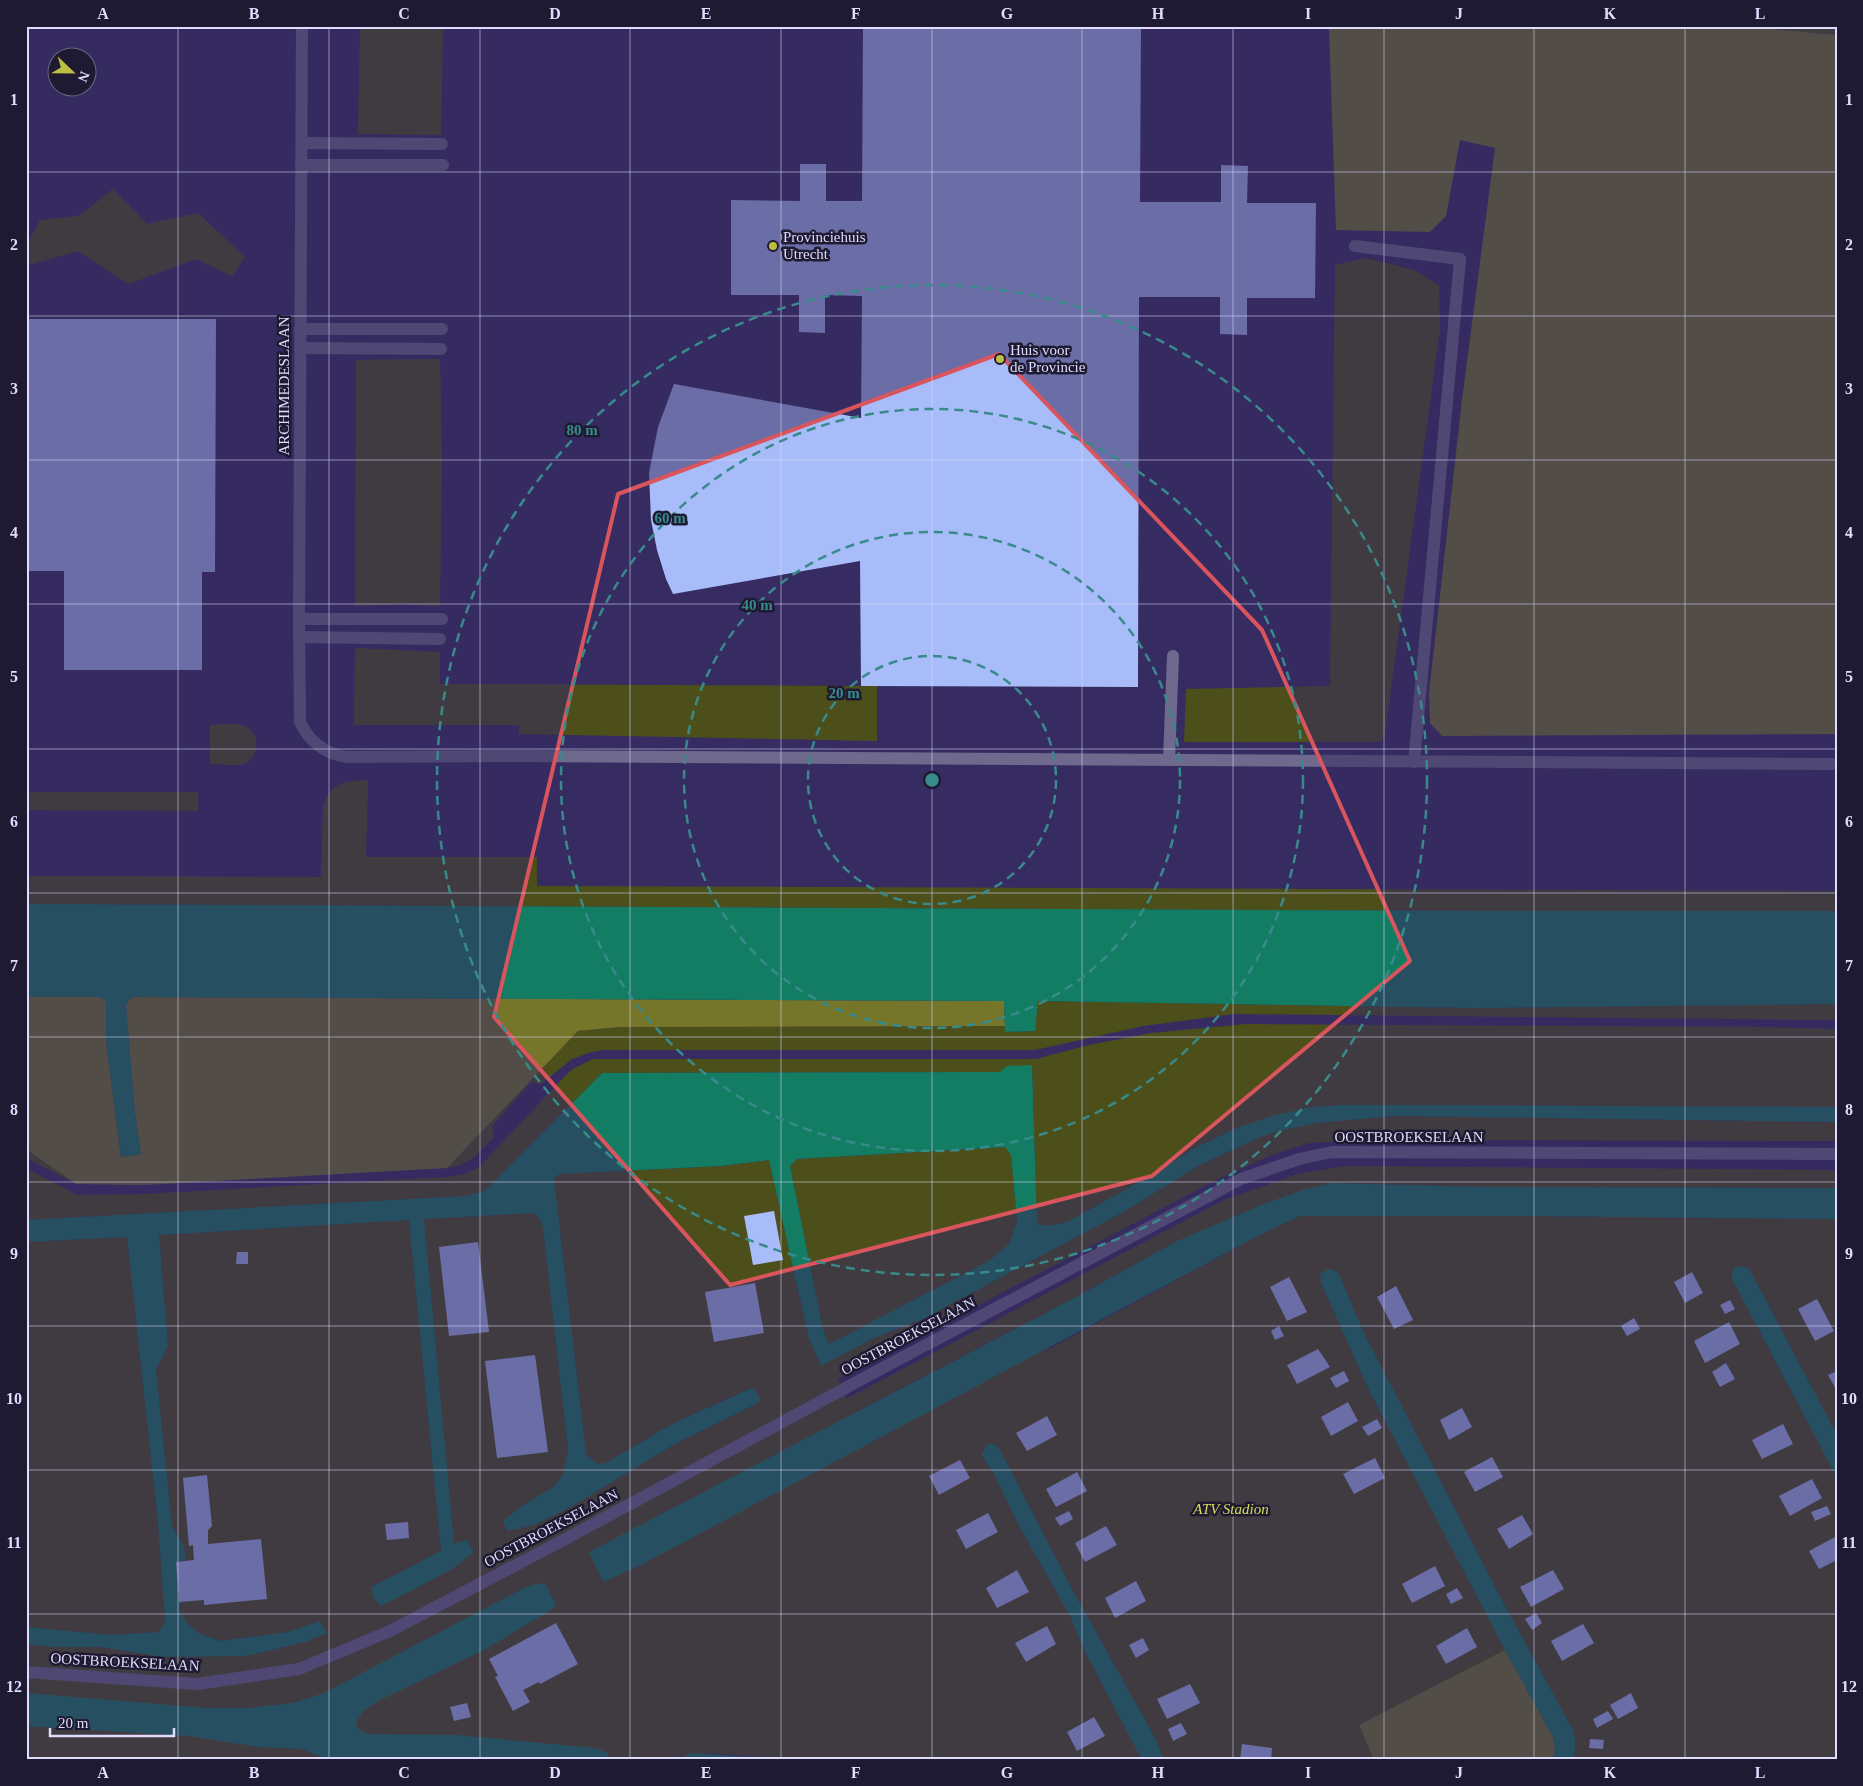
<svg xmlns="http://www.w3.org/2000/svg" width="1863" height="1786" font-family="'Times New Roman',serif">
  <rect width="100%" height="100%" fill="#372c61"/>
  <g fill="#4d4f1a">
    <path d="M360,26h83l-2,109 -83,-1z"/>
    <path d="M1738,26h99v9z"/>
    <path d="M113,189l34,35 51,-11 47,44 -13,19 -36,-17 -68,25 -50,-33 -52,15v-19l14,-27 39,-4z"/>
    <path d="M1366,258l48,12 25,15 1,44 -55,404 -4,9h-197l2,-53 144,-3 5,-421z"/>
    <path d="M440,359l2,101 -2,146 -39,-2 -46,2 1,-246z"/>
    <path d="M355,648l85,4v32l437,2v55l-358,-7v-9h-165z"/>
    <path d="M210,725c11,0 27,-3 36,2 14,6 13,29 0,36 -9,4 -26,1 -36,1z"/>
    <path d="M368,780l-2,77h171v29l1300,5v20h-335l-1476,-7v-28l295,1 2,-70c8,-25 20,-26 45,-27z"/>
    <path d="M26,792h172v19l-172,-1z"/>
    <path d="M1038,1001l440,7 359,-4v16l-603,-6 -91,12 -108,24h-431l-13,2 -19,7 -31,25 -10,-2 -39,44 2,11c-16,16 -24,28 -47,31l131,-137 42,-4 385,-1 1,6 28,-1z"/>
    <path d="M1246,1024l514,3 77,2v78l-438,-2h-59l-34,3 -72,21 -37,18 -70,42 -60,33 -19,4 -11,-1 -5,-159 -32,6 -398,1 -117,118 -20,5 -439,24v-52l51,27 68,-1 302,-17c12,-1 24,-4 34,-12l85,-90 7,-6 20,-10h443l53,-14 62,-12z"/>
    <path d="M1394,1116l443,6v19l-480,-1 -48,3 -37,12 -54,24 -380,200 8,20 378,-199 74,-26 47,-8 492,4v18l-353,-1 -152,-4 -155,58 -99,55 -226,118 199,-66 205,-111 44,-21h217l320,3v216l-86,-163 -3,-4 -10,-2 -4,3 -3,8 106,201v282h-263l1,-17 -1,-11 -70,-128 -140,-271 -25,-59 -6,-4 -12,13 47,105 173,329 13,43h-390l-10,-24 -82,-147 -73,-141 -13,-3 -3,6 1,9 9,12 24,50 54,96 12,30 59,112h-344l-88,-7 -25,3 -2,4h-657v-116l28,3h46l63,10 47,-1h35l60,-14 15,-21 -32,11 -67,9 -21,-7 -14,-11 -7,-14 1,-7 -4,-40 10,-2 -2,-14 -12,-20 -16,-156 12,-24 -9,-111 250,-15 32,331 -70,36 103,-35 -7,-12 -13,5 -30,-326 111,-6 5,7 3,8 25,221c-2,8 -2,19 -6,26 -7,15 -27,23 -40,31l12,19 37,-18 102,-62 83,-41 2,-10 -7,-6 -77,35 -68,40 -9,1 -11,-10 -32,-275 5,-5 162,-8 48,-6 40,179 13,26 50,-26 51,-20 202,-108 73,-45 62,-29 19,-6 37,-8z"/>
    <path d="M1005,1147l6,7 6,67 -8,23 -20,17 -160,83 -6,-15 -33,-163 7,-7z"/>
    <path d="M26,1149l50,35 -50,-26z"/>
    <path d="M127,1237l31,285 7,100 -6,10 -48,3 -85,-8v-385z"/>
  </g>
  <g fill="#757629">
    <path d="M1329,26h409l99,9v699l-395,2 -12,-13 -1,-30 33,-293 33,-252 -35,-8 -14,76 -16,16 -94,-2z"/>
    <path d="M26,997h74l6,4v39l15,117 20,-3 -6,-39 -9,-108 2,-7 6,-3 870,4 1,25 -385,1 -42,4 -131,137 -304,17 -67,-1 -50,-35z"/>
    <path d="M1505,1650l48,87 2,10 -1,13h-180l-15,-35z"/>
  </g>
  <g fill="#137d63" fill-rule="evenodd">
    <path d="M26,904l1476,7h335v93l-359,4 -440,-7 -3,30 -30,1 -1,-31 -870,-4 -6,3 -2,7 9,108 6,39 -20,3 -15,-117v-38l-6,-5h-74z"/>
    <path d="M1032,1065l5,159 11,2 19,-4 60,-33 70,-42 37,-18 35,-12 37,-9 34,-3h59l438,2v15l-443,-6 -78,7 -37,8 -19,6 -62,29 -73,45 -202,108 -51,20 -51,27 -12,-27 -40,-179 -48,6 -162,8 -5,5 32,275 11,10 9,-1 68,-40 78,-35 6,6 2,6 -4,4 -83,41 -102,62 -37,18 -27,6 -4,-10 19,-15 33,-20 8,-12 5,-25 -25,-221 -3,-8 -5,-7 -111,6 30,325 13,-4 7,12 -23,18 -70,36 -8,-9 -2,-10 70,-36 -32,-331 -250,15 9,111 -12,24 16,156 12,20 2,14 -10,2 3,40h2l-2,7 7,14 14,11 21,7 67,-9 32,-11 7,12 -22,9 -60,14 -82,1 -63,-10h-46l-28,-3v-17l85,8 48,-3 6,-10 -7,-100 -31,-285 -101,5v-22l439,-24 20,-5 117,-118 398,-1 7,-6zM1005,1147l6,8 6,66 -8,23 -20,17 -160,83 -6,-15 -33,-163 7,-7z"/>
    <path d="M1332,1183l152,4 353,1v31l-320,-3h-217l-44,21 -617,329 -36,16 -14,-30 489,-256 99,-55 87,-37 42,-15z"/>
    <path d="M1738,1266l10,2 3,4 86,163v43l-106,-201 3,-8z"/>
    <path d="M1329,1269l9,3 1,2 25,59 140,271 70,128 1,11 -1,17h-20l1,-13 -2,-10 -48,-87 -137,-262 -47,-105 -1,-9z"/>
    <path d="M991,1443l8,5 73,141 82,147 10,24h-22l-59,-112 -12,-30 -54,-96 -24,-50 -9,-12 -2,-5 3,-8z"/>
    <path d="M540,1583l5,1 12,22 -73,44 -102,49 -19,12 -7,12 1,5 11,6 87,1 141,13 11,5 4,7h-282l-27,-11 -42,-2 -71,-11 -163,-10v-33l180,15h41l46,-5 31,-10 200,-105z"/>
    <path d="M692,1753l106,7h-115l2,-4z"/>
  </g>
  <g fill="#a8bcfa">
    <path d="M863,26h278l-1,176h81v-37l27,1 -1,37h69l-1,95h-68v37l-27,-1v-37h-81l-1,390 -277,-1 -1,-125 -187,33 -7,-15 -9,-29 -6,-30 -2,-47 9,-46 16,-43 187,34 1,-122 -37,-1v38l-26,-1v-37h-68v-95l69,1v-37h26v37h36z"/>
    <path d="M26,319h190l-1,253h-13v98h-138v-99h-38z"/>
    <path d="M774,1211l9,49 -30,5 -9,-49z"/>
    <path d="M478,1242l11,90 -40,4 -10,-89z"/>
    <path d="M237,1252h11v12h-12z"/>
    <path d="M1692,1272l11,21 -18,10 -11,-21z"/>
    <path d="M1289,1277l18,35 -20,9 -17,-34z"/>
    <path d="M755,1283l9,50 -50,9 -9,-50z"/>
    <path d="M1396,1286l17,34 -19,9 -17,-32z"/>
    <path d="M1817,1299l17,32 -19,10 -17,-32z"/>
    <path d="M1730,1300l5,9 -10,5 -5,-9z"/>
    <path d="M1634,1318l6,11 -13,7 -6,-10z"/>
    <path d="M1729,1322l11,22 -35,19 -11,-22z"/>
    <path d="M1279,1326l5,10 -9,4 -4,-9z"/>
    <path d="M1318,1349l12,18 -33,17 -10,-19z"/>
    <path d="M535,1355l13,97 -51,6 -12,-97z"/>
    <path d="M1726,1363l9,16 -15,8 -8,-15z"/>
    <path d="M1344,1371l5,10 -13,7 -6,-10z"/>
    <path d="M1837,1371v20l-9,-16z"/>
    <path d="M1348,1402l10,19 -27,15 -10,-19z"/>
    <path d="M1462,1408l10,19 -23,13 -9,-20z"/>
    <path d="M1047,1416l10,19 -30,16 -11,-18z"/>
    <path d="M1377,1419l5,9 -14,8 -6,-9z"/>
    <path d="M1783,1424l10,20 -31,15 -10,-19z"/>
    <path d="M1492,1457l11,20 -28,15 -11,-20z"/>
    <path d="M1375,1458l10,20 -31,16 -11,-20z"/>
    <path d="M960,1460l10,18 -31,17 -10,-19z"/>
    <path d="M1077,1472l10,19 -31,16 -10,-18z"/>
    <path d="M207,1475l5,51 -4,4v14l53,-5 6,60 -63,6v-5l-25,2 -3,-40 18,-2 -1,-15 -4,1 -6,-68z"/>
    <path d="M1812,1479l10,19 -32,18 -11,-20z"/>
    <path d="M1827,1506l4,8 -16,7 -4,-9z"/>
    <path d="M1069,1511l4,8 -13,7 -5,-8z"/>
    <path d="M988,1513l10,19 -32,17 -10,-19z"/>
    <path d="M1522,1515l11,19 -24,15 -12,-20z"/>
    <path d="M408,1522l1,16 -22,2 -2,-16z"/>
    <path d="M1106,1526l11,19 -32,17 -10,-19z"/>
    <path d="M1837,1536v24l-18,9 -10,-18z"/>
    <path d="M1435,1566l10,20 -33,17 -10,-19z"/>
    <path d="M1017,1570l12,22 -32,16 -11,-20z"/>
    <path d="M1553,1570l11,19 -33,18 -11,-20z"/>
    <path d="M1136,1581l10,20 -31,17 -10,-20z"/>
    <path d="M1457,1588l6,10 -12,6 -5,-10z"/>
    <path d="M1536,1613l6,10 -10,7 -7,-11z"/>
    <path d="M556,1623l22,41 -38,20 -1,-2 -16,8 7,12 -17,9 -18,-34 3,-1 -9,-17z"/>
    <path d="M1583,1624l11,19 -32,18 -11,-20z"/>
    <path d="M1047,1626l9,18 -30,18 -11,-19z"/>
    <path d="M1467,1628l10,19 -31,17 -10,-18z"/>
    <path d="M1143,1638l6,12 -13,8 -7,-13z"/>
    <path d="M1190,1684l10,19 -33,16 -10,-20z"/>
    <path d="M1631,1693l7,15 -20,11 -8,-14z"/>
    <path d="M467,1703l4,14 -17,4 -4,-14z"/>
    <path d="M1608,1711l5,8 -16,9 -4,-9z"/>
    <path d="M1094,1717l11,19 -28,15 -10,-19z"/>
    <path d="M1181,1723l6,11 -14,7 -5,-12z"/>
    <path d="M1590,1739l14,1 -1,9 -14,-1z"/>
    <path d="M1242,1744l30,4 -1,12h-31z"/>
  </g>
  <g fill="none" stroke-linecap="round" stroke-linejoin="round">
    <g stroke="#6e698d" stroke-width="12">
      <path d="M302,26l-3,593 1,103c9,19 25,32 47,35l169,-1 1321,8"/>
      <path d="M302,143l140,1"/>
      <path d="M301,165h142"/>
      <path d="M1355,246l105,13 -46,503"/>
      <path d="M300,329h142"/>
      <path d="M300,348l141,1"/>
      <path d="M299,619h143"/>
      <path d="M299,637l141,2"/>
      <path d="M1169,760l4,-104"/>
      <path d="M26,1672l171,12 102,-15 91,-38 166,-87 347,-187 338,-178 58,-20 33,-7 505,2"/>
    </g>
  </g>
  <path d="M0 0H1863V1786H0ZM999,354l263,276 148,331 -258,215 -422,109 -236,-268 124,-523z" fill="#372c61" fill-opacity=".55" fill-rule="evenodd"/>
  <path fill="none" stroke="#d8555d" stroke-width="4" stroke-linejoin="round" d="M999,354l263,276 148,331 -258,215 -422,109 -236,-268 124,-523z"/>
  <path fill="none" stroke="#dfdcfd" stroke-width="1" stroke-opacity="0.55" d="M178,26v1734M329,26v1734M480,26v1734M630,26v1734M781,26v1734M932,26v1734M1082,26v1734M1233,26v1734M1384,26v1734M1534,26v1734M1685,26v1734M26,172h1811M26,316h1811M26,460h1811M26,604h1811M26,749h1811M26,893h1811M26,1037h1811M26,1182h1811M26,1326h1811M26,1470h1811M26,1614h1811"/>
  <g fill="none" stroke="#398a8b" stroke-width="2.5" stroke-dasharray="9 6">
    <circle cx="932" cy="780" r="124"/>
    <circle cx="932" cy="780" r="248"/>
    <circle cx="932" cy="780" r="371"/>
    <circle cx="932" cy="780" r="495"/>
  </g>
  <g fill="#bdbf43" stroke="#1e1a32" stroke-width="2">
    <circle cx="773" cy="246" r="5"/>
    <circle cx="1000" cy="359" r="5"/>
  </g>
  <g text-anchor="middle" stroke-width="5" stroke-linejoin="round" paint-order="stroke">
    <g font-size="15" fill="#dfdcfd" stroke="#1e1a32" text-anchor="start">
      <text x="783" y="242">Provinciehuis<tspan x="783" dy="17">Utrecht</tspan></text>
      <text x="1010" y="355">Huis voor<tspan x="1010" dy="17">de Provincie</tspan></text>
    </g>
    <g font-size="15" fill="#dfdcfd" stroke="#1e1a32">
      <text transform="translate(284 386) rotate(-90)" y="5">ARCHIMEDESLAAN</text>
      <text x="1409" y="1142">OOSTBROEKSELAAN</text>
      <text transform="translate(908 1336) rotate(-28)" y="5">OOSTBROEKSELAAN</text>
      <text transform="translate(551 1528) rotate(-28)" y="5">OOSTBROEKSELAAN</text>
      <text transform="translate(125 1662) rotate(3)" y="5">OOSTBROEKSELAAN</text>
    </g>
    <g font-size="15" font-style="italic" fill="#d9dc57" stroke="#1e1a32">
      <text x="1231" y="1514">ATV Stadion</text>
    </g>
  </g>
  <circle cx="932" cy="780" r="8" fill="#398a8b" stroke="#1e1a32" stroke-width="2.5"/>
  <g font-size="15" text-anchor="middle" font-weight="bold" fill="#398a8b" stroke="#1e1a32" stroke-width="5" stroke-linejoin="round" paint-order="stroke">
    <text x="582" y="435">80 m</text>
    <text x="670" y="523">60 m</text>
    <text x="757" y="610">40 m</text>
    <text x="844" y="698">20 m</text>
  </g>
  <rect width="1863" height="1786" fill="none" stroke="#1e1a32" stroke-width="55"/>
  <g transform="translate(72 72) rotate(112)"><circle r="24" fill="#1e1a32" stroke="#6b6883"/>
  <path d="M0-4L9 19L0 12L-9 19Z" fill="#bdbf43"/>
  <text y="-8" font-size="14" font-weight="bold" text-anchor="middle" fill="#dfdcfd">N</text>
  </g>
  <path d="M50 1728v8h124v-8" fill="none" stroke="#dfdcfd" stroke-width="2.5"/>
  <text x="58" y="1728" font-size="15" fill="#dfdcfd" stroke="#1e1a32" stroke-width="4" paint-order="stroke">20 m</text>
  <rect x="28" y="28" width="1808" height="1730" fill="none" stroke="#dfdcfd" stroke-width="2"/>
  <g font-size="16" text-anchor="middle" font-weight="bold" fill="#dfdcfd">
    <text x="103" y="19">A</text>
    <text x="254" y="19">B</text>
    <text x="404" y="19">C</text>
    <text x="555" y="19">D</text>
    <text x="706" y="19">E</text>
    <text x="856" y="19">F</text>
    <text x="1007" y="19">G</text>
    <text x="1158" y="19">H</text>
    <text x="1308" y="19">I</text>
    <text x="1459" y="19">J</text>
    <text x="1610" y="19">K</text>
    <text x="1760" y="19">L</text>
    <text x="14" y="105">1</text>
    <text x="1849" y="105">1</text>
    <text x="14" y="250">2</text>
    <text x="1849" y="250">2</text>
    <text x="14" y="394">3</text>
    <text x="1849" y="394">3</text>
    <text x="14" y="538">4</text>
    <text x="1849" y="538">4</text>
    <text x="14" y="682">5</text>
    <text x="1849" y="682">5</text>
    <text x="14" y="827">6</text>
    <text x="1849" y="827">6</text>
    <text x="14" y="971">7</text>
    <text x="1849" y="971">7</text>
    <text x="14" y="1115">8</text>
    <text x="1849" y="1115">8</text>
    <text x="14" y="1259">9</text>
    <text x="1849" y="1259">9</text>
    <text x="14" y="1404">10</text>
    <text x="1849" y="1404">10</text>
    <text x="14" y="1548">11</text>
    <text x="1849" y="1548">11</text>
    <text x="14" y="1692">12</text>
    <text x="1849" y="1692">12</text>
    <text x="103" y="1778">A</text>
    <text x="254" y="1778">B</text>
    <text x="404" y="1778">C</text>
    <text x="555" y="1778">D</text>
    <text x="706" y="1778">E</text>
    <text x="856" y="1778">F</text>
    <text x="1007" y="1778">G</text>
    <text x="1158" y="1778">H</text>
    <text x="1308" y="1778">I</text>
    <text x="1459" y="1778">J</text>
    <text x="1610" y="1778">K</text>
    <text x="1760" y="1778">L</text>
  </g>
</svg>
